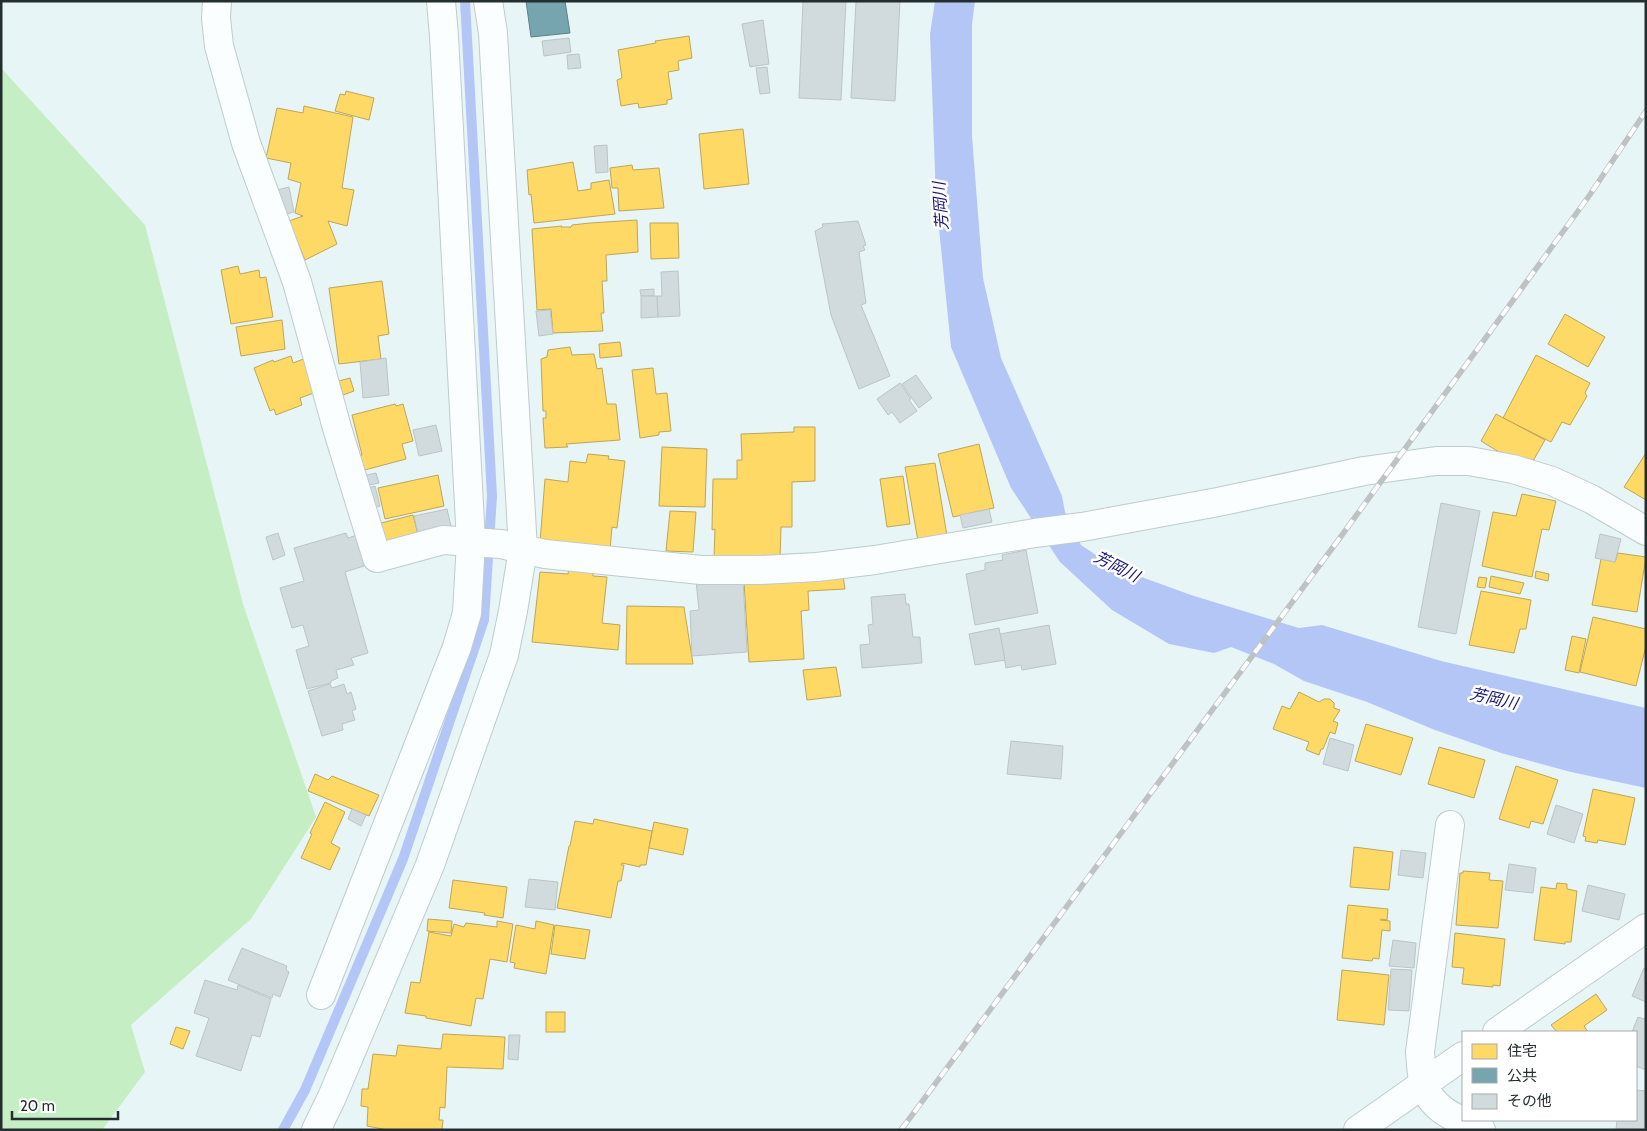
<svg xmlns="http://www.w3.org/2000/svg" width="1647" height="1131" font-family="Cabin,'Noto Sans JP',sans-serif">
  <rect width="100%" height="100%" fill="#e7f5f7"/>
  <path fill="#c6eec4" d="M1,68l144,157 98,379 73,213 -65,102 -120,106 14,47 -43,58h-101z"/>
  <path fill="#b4c6f6" d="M935,1h40l-3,23v112l11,142 18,80 61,138 3,16 16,33 33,22 77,28 108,33 23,-3 119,36 205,47v80l-75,-16 -70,-19 -66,-23 -68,-28 -63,-21 -30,-17 -43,-17 -17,6 -45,-9 -57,-34 -52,-48 -49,-74 -60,-141 -15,-148 -6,-165z"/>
  <g fill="#ffd966" stroke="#bda656">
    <path d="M689,36l3,22 -14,3 1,9 -11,2 4,27 -5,1v4l-28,4 -1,-5 -17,3 -4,-26 5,-2 -4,-28 38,-7 -1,-2z"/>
    <path d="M346,91l28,7 -5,22 -34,-9 5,-17 5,1z"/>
    <path d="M304,106l49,11 -11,71 12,2 -7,36 -19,-5 9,23 -32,16 -16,-39 14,-5 -8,-3 6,-30 -13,-4 3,-16 -25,-5 11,-50 26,5z"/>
    <path d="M743,129l6,55 -45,5 -5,-55z"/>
    <path d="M573,162l5,29 13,-2v-6l18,-3 6,34 -81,9 -3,-29 -2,1 -2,-25z"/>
    <path d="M632,165l1,5 26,-2 5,40 -45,3 -1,-23h-6l-2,-20z"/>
    <path d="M637,220l1,32 -32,3 1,26h-5l2,32h-3l2,18 -50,2 -2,-24 -14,1 -5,-81 30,-3 -1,1h10l1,-2 18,-2z"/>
    <path d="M650,223h28l1,35 -28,1z"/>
    <path d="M238,266l2,8 19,-4 1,8 6,-1 7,40 -42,7 -10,-54z"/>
    <path d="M382,281l7,53 -11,2 3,23 -42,5 -10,-76z"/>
    <path d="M1565,314l40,23 -17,30 -40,-23z"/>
    <path d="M282,320l3,29 -44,7 -5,-29z"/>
    <path d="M620,342l2,14 -22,2 -1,-14z"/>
    <path d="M570,347l2,8 22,-1 3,15 5,-1 5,36h9l4,36 -54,4 2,3 -23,1 -2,-30h3v-7h-3l-2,-52 6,-2 1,-7z"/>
    <path d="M1536,355l54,28 -5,10 2,3 -17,29 -8,-3 -11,20 -48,-24z"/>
    <path d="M291,356l2,7 13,-5 19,31 -25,9 2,7 -26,10 -2,-6 -4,2 -16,-43 19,-8 1,2z"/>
    <path d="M653,368l3,26 11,-1 4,38 -12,1v3l-19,3 -8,-68z"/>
    <path d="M350,378l4,13 -11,4 -4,-14z"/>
    <path d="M395,404l1,2 7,-2 10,37 -11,3 4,15 -45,12 -4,-15 5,-1 -10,-40z"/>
    <path d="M1496,414l49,26 -12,21 -34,-9 -18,-11z"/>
    <path d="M794,427h21v54l-23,1v45h-11l-1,32 -66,-1 1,-29 -3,1 1,-51h24v-19h5l-1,-26 53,-2z"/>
    <path d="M979,444l15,64 -41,9 -15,-63z"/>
    <path d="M662,447l45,2 -2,58 -46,-1z"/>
    <path d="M1646,453v47l-22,-13z"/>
    <path d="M588,454l21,2 -1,3 17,2 -8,67 -5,-1 -2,23 -70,-8 5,-63 23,3 2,-21 16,2z"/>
    <path d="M935,463l12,73 -29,5 -13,-74z"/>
    <path d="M438,475l6,31 -59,13 -7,-31z"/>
    <path d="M903,476l7,48 -23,3 -7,-48z"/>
    <path d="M1522,494l34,7 -7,29 -7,-1 -10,48 -50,-11 11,-54 23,4z"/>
    <path d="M670,511l26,1 -3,40 -27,-1z"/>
    <path d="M413,515l6,23 -36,9 -6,-23z"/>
    <path d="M1618,553l28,4 -9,55 -45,-7 9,-46 14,3z"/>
    <path d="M569,568l24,3v5l14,1 -5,46 18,2 -2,25 -86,-8 8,-70 28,2z"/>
    <path d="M1536,571l13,3 -1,7 -13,-3z"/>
    <path d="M843,576l2,13 -37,2 1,19 -8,1 3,48 -55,3 -5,-80z"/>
    <path d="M1491,576l33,7 -4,11 -31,-7z"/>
    <path d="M1479,577l8,1 -2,10 -8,-1z"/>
    <path d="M1481,591l50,9 -5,29h-6l-6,24 -45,-8z"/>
    <path d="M627,606l57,1 9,57h-67z"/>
    <path d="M1593,617l53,12v17l-10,40 -56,-14z"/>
    <path d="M1572,636l14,3 -7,34 -14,-3z"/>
    <path d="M836,667l5,29 -34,4 -4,-30z"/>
    <path d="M1299,692l20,10 5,-3h6l4,4v5l6,2 -7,11 5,2 -3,11 -5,-2 -7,17h-2l-2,6 -13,-5 3,-8 -36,-13 9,-23 8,3z"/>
    <path d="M1366,724l47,14 -12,37 -46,-14z"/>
    <path d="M1439,747l46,13 -11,38 -46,-14z"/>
    <path d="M1516,766l42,14 -15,44 -12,-3 -2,7 -30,-9z"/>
    <path d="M315,774l13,6 4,-4 47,19 -10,21 -61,-25z"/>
    <path d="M1593,789l42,9 -10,47 -27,-5 -1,3 -12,-2 1,-4 -3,-1z"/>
    <path d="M325,802l20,10 -14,31 9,5 -10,22 -29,-12 11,-24 -2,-1z"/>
    <path d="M594,819l58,12 -6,34h-6v2l-18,-4 -1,2h3l-3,16h-3l-7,37 -54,-10 12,-62h1l5,-25 18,3z"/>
    <path d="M654,822l34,7 -5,26 -34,-7z"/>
    <path d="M1354,847l39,5 -4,38 -39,-3z"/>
    <path d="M1463,871l27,2 -1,7 14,1 -5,47 -42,-3 4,-52h3z"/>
    <path d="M453,880l54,7 -4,31 -19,-3 1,-2 -36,-5z"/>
    <path d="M1557,883l10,1v5l10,2 -6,51h-6v2l-31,-4 7,-53 15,2z"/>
    <path d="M1348,905l40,4 -1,11 -6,-1 -1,1 10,1v10l-8,-1 -3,29 -6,-1 -1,3 -30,-3z"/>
    <path d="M428,919l24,2 -1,12 -24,-2z"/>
    <path d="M497,921l16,3 -6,38 -17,-3 -7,40 -7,-1 -5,28 -45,-8v-2l-21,-3 6,-31 9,1 9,-51 22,4 3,-12 10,3 2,-4 31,4z"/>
    <path d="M536,921l18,4 -8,49 -32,-6 1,-5 -5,-1 6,-37 19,4z"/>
    <path d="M555,925l35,5 -5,29 -34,-5z"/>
    <path d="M1455,933l50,6 -5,47 -7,-1v2l-31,-3 2,-16 -12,-1z"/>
    <path d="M1342,970l47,5 -5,50 -47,-5z"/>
    <path d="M1596,994l11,16 -23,16 4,6h-31l-6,-7z"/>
    <rect x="546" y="1012" width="19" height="20"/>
    <path d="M176,1027l14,4 -7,18 -13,-5z"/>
    <path d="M443,1034l62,3 -2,32 -56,-2 -2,41 -5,-1 -1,13h4l-1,10h-54l-21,-4 1,-19 -7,-1 1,-17h6l5,-35 23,2 2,-11 43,4z"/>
  </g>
  <path fill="#76a5af" stroke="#5d8189" d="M526,1h39l5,32 -39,4z"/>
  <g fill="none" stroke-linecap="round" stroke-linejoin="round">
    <path stroke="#b4c6f6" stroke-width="10" d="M283,1130l22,-40 98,-231 81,-239 8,-124 -27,-495"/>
  </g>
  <g fill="#d1dbde" stroke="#bbc5c8">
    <path d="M803,1h43l-5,99 -42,-2z"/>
    <path d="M856,1h44l-5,100 -44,-3z"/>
    <path d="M763,20l6,44 -19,3 -8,-43z"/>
    <path d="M569,38l2,14 -27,4 -2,-15z"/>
    <path d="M579,54l2,14 -13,1 -1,-14z"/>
    <path d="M767,67l3,26 -10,1 -4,-26z"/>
    <path d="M607,145l1,27 -12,1 -2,-27z"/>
    <path d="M289,187l5,25 -12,3 -5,-25z"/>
    <path d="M858,221l8,24 -3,1 2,4 -6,2 7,51 -5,2 29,71 -31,13 -28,-74 -16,-84 8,-4 -1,-3z"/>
    <path d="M678,271l2,45 -22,1 -1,-21h5l-1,-24z"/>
    <path d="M654,289v7h-13l-1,-6z"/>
    <path d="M641,296h16l1,21 -17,1z"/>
    <path d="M550,310l3,24 -14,2 -3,-25z"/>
    <path d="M386,358l3,37 -26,3 -3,-36z"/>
    <path d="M916,375l16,23 -13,10 -17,-24z"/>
    <path d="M900,383l11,16 -2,1 8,11 -17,12 -8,-11 -4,3 -11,-16z"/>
    <path d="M436,425l6,26 -23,5 -6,-26z"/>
    <path d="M376,473l3,10 -15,3 -2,-10z"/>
    <path d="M375,486l5,20 -10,3 -5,-20z"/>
    <path d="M1441,503l39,8 -24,123 -38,-7z"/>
    <path d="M447,509l5,21 -33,8 -5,-22z"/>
    <path d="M989,509l3,13 -29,6 -3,-13z"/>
    <path d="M278,533l7,22 -12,5 -7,-23z"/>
    <path d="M346,533l2,5 9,-3 15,25 -9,2 1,4 -19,6 23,81 -17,5 3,7 -18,5 2,8 -7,3v2l-24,6 -11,-39 13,-4 -6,-21 -11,3 -12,-40 24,-7 -10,-33z"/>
    <path d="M1600,534l21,5 -6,23 -20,-4z"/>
    <path d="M1026,550l12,63 -63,12 -9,-51 19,-4v-7l18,-3 -1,-5z"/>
    <path d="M743,580l4,72 -55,4 -2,-45 9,-1 -3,-29z"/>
    <path d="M905,594l1,10h3l4,33h7l2,26 -60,5 -2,-23 10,-1 -2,-19 5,-1 -2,-27z"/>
    <path d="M1049,625l7,39 -34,6 -1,-5 -15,3 -6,-34z"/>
    <path d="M999,628l6,32 -30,5 -6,-31z"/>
    <path d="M330,684l2,4 12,-4 3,10 4,-2 5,17 -4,2 3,9 -13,4 1,6 -21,6 -14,-45z"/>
    <path d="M1330,738l24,7 -6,26 -25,-7z"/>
    <path d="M1011,741l52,5 -2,33 -54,-5z"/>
    <path d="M1556,805l27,9 -9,29 -27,-9z"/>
    <path d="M352,809l14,6 -5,11 -13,-7z"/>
    <path d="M1401,850l25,3 -3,25 -25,-3z"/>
    <path d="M1509,864l27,4 -3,25 -28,-3z"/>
    <path d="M529,879l29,3 -3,28 -30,-3z"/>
    <path d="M1588,885l37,9 -6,26 -37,-9z"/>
    <path d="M1393,940l23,3 -2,25 -25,-2z"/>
    <path d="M242,948l45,18 -1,4 3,2 -9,25 -7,-3 -1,4 -44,-18z"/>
    <path d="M1644,968l2,1v33l-14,-6z"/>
    <path d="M1391,969l21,1 -3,41 -21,-1z"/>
    <path d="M205,980l32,10 1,-5 33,14 -11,38 -8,-2 -11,36 -45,-15 13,-38 -15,-5z"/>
    <path d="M1646,1016v54l-10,-4v-34h-4l6,-15 6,2z"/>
    <path d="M509,1035h11l-2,25 -10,-1z"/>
    <path d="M1636,1090l10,1v39h-30l1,-10h19z"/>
  </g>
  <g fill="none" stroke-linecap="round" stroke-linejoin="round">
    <g stroke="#bfcbcc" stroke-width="30">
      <g id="street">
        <path d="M217,1l-1,17 3,28 27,97 51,139 40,146 40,130 66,-18 58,4 44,10 156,16h59l57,-3 58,-7 160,-27 47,-6 136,-25 146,-31 72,-10h33l44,8 39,12 39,18 55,32"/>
        <path d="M1450,825l-30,227c1,10 1,22 4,32 7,26 34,35 57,46"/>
        <path d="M321,995l136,-348 10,-34 4,-71 -27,-506 -3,-35"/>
        <path d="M1497,1032l149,-104"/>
        <path d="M316,1130l16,-33 98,-232 74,-210 9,-44 10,-62 -30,-516 -5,-32"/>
        <path d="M1358,1130l105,-74"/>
      </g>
    </g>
    <use href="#street" stroke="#fbfefe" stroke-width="28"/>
    <g stroke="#bec2c2" stroke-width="5.5">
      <path id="rail" d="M901,1130l441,-595 247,-339 57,-85"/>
    </g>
    <use href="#rail" stroke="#fff" stroke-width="4" stroke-dasharray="11" stroke-linecap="butt"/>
  </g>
  <g text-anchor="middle" stroke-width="5" stroke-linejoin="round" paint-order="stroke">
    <g font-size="16" font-style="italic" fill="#151573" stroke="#fff">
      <text transform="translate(940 206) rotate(-94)" y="6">芳岡川</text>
      <text transform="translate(1117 566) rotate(27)" y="6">芳岡川</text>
      <text transform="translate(1494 698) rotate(13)" y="6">芳岡川</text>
    </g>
  </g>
  <rect width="1647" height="1131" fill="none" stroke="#242e2f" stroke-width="5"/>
  <rect x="1462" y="1031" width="175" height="90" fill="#ffffff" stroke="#a7abac"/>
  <rect x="1472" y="1044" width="25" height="15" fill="#ffd966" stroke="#a7abac"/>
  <text x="1507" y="1056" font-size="15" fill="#242e2f">住宅</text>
  <rect x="1472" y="1068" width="25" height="15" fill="#76a5af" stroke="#a7abac"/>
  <text x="1507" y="1081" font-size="15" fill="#242e2f">公共</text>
  <rect x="1472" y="1094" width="25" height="15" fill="#d1dbde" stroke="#a7abac"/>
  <text x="1507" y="1106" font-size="15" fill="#242e2f">その他</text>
  <path d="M12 1111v8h106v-8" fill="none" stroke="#242e2f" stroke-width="2.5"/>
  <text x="20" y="1111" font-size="15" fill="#242e2f" stroke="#ffffff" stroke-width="4" paint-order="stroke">20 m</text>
</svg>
